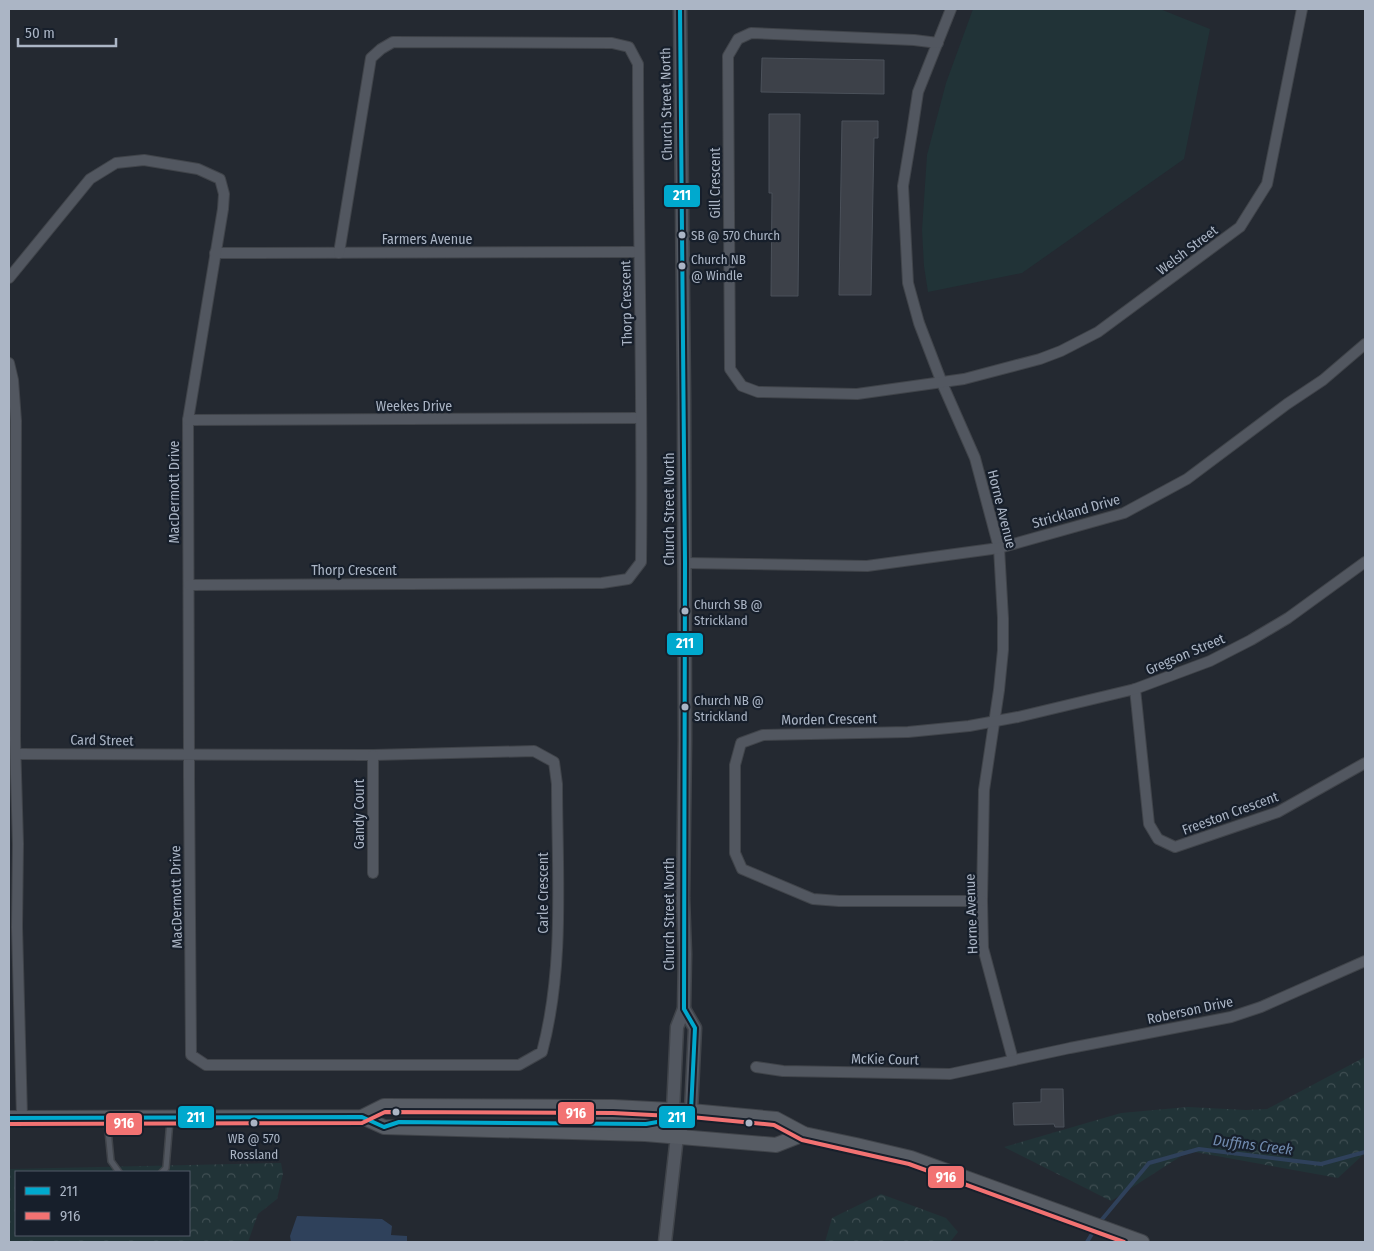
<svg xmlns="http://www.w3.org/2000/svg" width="1374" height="1251" font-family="'Fira Sans Condensed',sans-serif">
  <defs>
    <pattern id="forest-crowns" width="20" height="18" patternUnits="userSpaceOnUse" patternTransform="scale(1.25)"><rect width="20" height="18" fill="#213337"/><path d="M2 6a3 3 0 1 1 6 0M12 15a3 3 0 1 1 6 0" fill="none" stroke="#3f4e52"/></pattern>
  </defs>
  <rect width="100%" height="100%" fill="#242931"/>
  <g fill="url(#forest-crowns)" fill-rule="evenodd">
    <path d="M1365,1057v96l-27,25 -149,-27 -78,50 -107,-54 117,-34 67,-6 58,3 21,-1z"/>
    <path d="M281,1163l2,11 -6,25 -19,15 -10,28h-239v-73zM16,1172h173v63h-173z"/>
    <path d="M881,1194l65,24 12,14 -8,10h-125l7,-24z"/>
  </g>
  <path fill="#213337" d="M973,9h187l50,20 -26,130 -162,114 -94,19 -4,-26 -2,-36 5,-75 19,-72z"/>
  <path fill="#2f415b" d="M297,1216l85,3 10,7 -1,9 16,1v6h-116l-1,-6z"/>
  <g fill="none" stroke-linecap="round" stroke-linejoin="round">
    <g stroke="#2f415b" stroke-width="4">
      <path d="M1099,1223l50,-60 50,-14 122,15 44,-12"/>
      <path d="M1087,1242l8,-13"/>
    </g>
  </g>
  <g fill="#3d4149" stroke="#4b515a">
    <path d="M762,58l122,2v34l-123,-2z"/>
    <path d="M769,114h31l-2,182h-27l1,-103h-3z"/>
    <path d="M842,121h36v17h-4l-3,157h-32z"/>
    <path d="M1041,1089h22l1,38h-9l-1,-3 -40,1 -1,-22 28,-1z"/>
  </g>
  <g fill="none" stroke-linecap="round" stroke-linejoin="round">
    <g stroke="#40444a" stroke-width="8">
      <g id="service">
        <path d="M107,1120l4,41 8,11"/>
        <path d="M162,1172l4,-4 4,-48"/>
      </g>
    </g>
    <g stroke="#40444a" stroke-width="12">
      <g id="minor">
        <path d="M951,9l-33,83 -6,40 -9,54 5,97 11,40 23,60 33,75 24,90 4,70v32l-4,40 -15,100 -2,111 1,47 30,112"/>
        <path d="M938,43l-24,-3 -163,-7 -13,6 -10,17 2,313 12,17 16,6 99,2 107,-15 76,-20 21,-8 37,-19 142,-105 27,-43 35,-175"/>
        <path d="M215,253l424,-1"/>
        <path d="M9,278l81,-99 26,-16 28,-3 54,9 22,10 4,15 -1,15 -35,211 1,335v22l2,278 15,10h313l23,-13c23,-86 15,-179 15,-268l-3,-22 -20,-11 -161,4 -357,-1"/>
        <path d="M9,363l4,17 3,41 -1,319 3,104 -1,83 5,190"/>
        <path d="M188,420l452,-2"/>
        <path d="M685,563l182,3 132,-18 125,-35 63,-34 100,-75 36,-24 42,-36"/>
        <path d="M189,585l413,-2 26,-4 13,-17c2,-166 -3,-332 -3,-498l-9,-17 -17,-4 -219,-1 -12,7 -10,9 -32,195"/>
        <path d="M1135,689l14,135 9,15 17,8 103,-35 87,-49"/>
        <path d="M373,873v-118"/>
        <path d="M982,901h-143l-26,-2 -71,-30 -7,-16v-88l6,-22 22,-8 145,-3 61,-6 49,-9 117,-28 75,-28 41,-21 37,-22 77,-56"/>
        <path d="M756,1067l27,4 167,3 120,-26 161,-31 30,-10 104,-46"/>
      </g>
    </g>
    <g stroke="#40444a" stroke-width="15">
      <g id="tertiary">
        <path d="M677,1136l14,-25 4,-83 -11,-19"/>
        <path d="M665,1242l12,-106 -4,-26 4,-83 7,-18 1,-55 -2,-56 2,-158 -1,-341 -4,-390"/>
      </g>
    </g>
    <g stroke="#40444a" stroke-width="16">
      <g id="secondary">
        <path d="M362,1117l22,10 261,7 131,11 28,-11"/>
        <path d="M9,1118l353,-1 22,-11 229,1 78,4 85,8 28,15 52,11 55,13 231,84"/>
        <path d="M588,1123c35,0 70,4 102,-11"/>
      </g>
    </g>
    <use href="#service" stroke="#525760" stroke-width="5"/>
    <use href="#minor" stroke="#525760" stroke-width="10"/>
    <use href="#tertiary" stroke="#525760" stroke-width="12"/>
    <use href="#secondary" stroke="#575c64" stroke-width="14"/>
    <g stroke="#171f2b" stroke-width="8">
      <path id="bus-1" d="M9,1118l353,-1 22,10 15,-5 247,2 28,-5 17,-8 4,-83 -11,-19 1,-446 -5,-554"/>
    </g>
    <g stroke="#171f2b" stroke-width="8">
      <path id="bus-2" d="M9,1124l353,-1 23,-11 228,1 78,4 83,8 28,15 107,24 215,78"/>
    </g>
    <use href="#bus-1" stroke="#00a9ce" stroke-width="4"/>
    <use href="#bus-2" stroke="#f27272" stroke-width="4"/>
  </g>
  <g fill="#abb5c5" stroke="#171f2b" stroke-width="2">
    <circle cx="682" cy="235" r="4.5"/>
    <circle cx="682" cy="266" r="4.5"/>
    <circle cx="685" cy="611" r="4.5"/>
    <circle cx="685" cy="707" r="4.5"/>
    <circle cx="396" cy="1112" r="4.5"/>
    <circle cx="254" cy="1123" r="4.5"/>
    <circle cx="749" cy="1123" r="4.5"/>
  </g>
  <g text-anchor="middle" stroke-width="4.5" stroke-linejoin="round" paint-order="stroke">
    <g font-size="13" fill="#abb5c5" stroke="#171f2b" text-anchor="start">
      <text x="691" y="240">SB @ 570 Church</text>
      <text x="691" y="264">Church NB<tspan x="691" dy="16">@ Windle</tspan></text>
      <text x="694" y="609">Church SB @<tspan x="694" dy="16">Strickland</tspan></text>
      <text x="694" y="705">Church NB @<tspan x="694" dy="16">Strickland</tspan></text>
      <text x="254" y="1143" text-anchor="middle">WB @ 570<tspan x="254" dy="16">Rossland</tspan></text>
    </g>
    <g font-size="14" fill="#abb5c5" stroke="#171f2b">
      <text transform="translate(666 104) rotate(-91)" y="5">Church Street North</text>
      <text transform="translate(715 183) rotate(-90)" y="5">Gill Crescent</text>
      <text x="427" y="244">Farmers Avenue</text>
      <text transform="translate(1187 250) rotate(-37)" y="5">Welsh Street</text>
      <text transform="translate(626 303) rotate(-91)" y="5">Thorp Crescent</text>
      <text x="414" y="411">Weekes Drive</text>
      <text transform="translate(174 492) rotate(-90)" y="5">MacDermott Drive</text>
      <text transform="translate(669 509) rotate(-90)" y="5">Church Street North</text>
      <text transform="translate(1002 509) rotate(76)" y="5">Horne Avenue</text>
      <text transform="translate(1076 511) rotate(-16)" y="5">Strickland Drive</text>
      <text x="354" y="575">Thorp Crescent</text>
      <text transform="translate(1185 654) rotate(-23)" y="5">Gregson Street</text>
      <text transform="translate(829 719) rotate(-1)" y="5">Morden Crescent</text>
      <text transform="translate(102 740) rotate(1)" y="5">Card Street</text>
      <text transform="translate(1230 813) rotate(-20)" y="5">Freeston Crescent</text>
      <text transform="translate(359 814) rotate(-90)" y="5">Gandy Court</text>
      <text transform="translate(543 893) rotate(-90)" y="5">Carle Crescent</text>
      <text transform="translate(176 897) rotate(-91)" y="5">MacDermott Drive</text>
      <text transform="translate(669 914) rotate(-90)" y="5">Church Street North</text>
      <text transform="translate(971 914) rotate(-92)" y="5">Horne Avenue</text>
      <text transform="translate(1190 1010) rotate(-12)" y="5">Roberson Drive</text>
      <text transform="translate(885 1059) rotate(1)" y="5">McKie Court</text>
    </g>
    <g font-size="15" font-style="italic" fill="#718baf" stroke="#171f2b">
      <text transform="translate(1253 1145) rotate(7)" y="5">Duffins Creek</text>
    </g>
  </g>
  <g stroke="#171f2b" stroke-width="2">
    <rect x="663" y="184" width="38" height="24" rx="5" fill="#00a9ce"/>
    <rect x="666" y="632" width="38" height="24" rx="5" fill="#00a9ce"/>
    <rect x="557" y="1101" width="38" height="24" rx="5" fill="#f27272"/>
    <rect x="658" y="1105" width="38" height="24" rx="5" fill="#00a9ce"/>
    <rect x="177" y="1105" width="38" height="24" rx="5" fill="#00a9ce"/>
    <rect x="105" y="1112" width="38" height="24" rx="5" fill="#f27272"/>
    <rect x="927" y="1165" width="38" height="24" rx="5" fill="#f27272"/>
  </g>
  <g font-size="14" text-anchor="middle" font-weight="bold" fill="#fff">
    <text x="682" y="200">211</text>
    <text x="685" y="648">211</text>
    <text x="576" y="1118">916</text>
    <text x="677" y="1122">211</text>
    <text x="196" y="1122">211</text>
    <text x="124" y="1128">916</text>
    <text x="946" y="1182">916</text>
  </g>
  <rect width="1374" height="1251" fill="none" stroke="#abb5c5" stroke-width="20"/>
  <rect x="15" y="1171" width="175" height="65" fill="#171f2b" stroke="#525b69"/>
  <rect x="25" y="1187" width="25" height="8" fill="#00a9ce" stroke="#525b69"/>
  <text x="60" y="1196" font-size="15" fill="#abb5c5">211</text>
  <rect x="25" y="1212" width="25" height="8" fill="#f27272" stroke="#525b69"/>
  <text x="60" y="1221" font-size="15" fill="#abb5c5">916</text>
  <path d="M18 38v8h98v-8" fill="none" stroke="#abb5c5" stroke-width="2.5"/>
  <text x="25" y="38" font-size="15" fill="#abb5c5" stroke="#171f2b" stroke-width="4" paint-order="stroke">50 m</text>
</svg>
